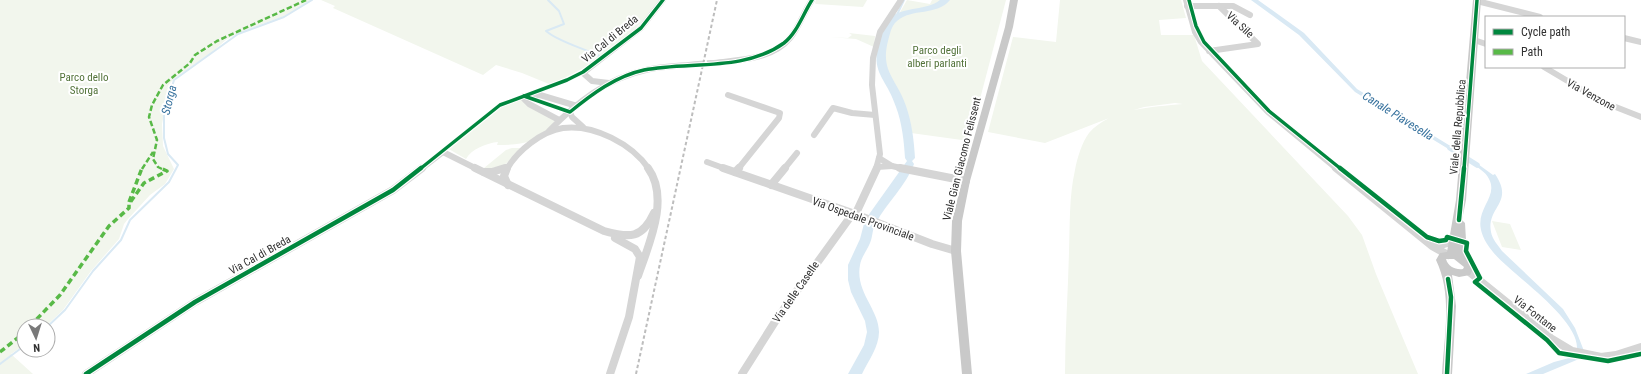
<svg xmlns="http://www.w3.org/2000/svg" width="1641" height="374" font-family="'Roboto Condensed',sans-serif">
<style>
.green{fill:#f2f6ed}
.water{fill:#d9e9f4}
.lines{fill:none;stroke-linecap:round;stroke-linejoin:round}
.stream{stroke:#d9e9f4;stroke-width:2}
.canal{stroke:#d9e9f4;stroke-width:5.5}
.river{fill:#d9e9f4;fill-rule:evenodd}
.minor-tunnel{stroke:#d6d6d6;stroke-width:6;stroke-dasharray:6 3;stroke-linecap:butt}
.minor-far1{stroke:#d5d5d5;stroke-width:6}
.minor{stroke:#d5d5d5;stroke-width:8}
.major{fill:#c9c9c9;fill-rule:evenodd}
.rail{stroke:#bdbdbd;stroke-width:2;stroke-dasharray:3.5 2.5;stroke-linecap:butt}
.quiet-far1{stroke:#58b947;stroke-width:2.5;stroke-dasharray:5.5 2.5;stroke-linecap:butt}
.quiet{stroke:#58b947;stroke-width:3.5;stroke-dasharray:6 3.5;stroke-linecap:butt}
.cycleway-far1-casing{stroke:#fff;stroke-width:5.5}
.cycleway-casing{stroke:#fff;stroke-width:7}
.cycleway-far1{stroke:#00873e;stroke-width:3.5}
.cycleway{stroke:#00873e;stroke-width:4.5}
.labels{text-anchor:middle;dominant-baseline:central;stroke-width:4;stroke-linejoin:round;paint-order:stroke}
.street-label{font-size:11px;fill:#313131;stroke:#fff}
.park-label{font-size:11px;fill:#527239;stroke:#fff}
.water-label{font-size:12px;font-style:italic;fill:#36719d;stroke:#fff}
</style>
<rect width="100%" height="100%" fill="#fff"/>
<g class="green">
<polygon points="0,0 311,0 287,15 246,30 227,39 211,53 175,78 170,83 162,124 163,146 174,169 165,184 150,195 128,219 124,224 119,239 91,271 63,310 46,326 24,326 24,345 11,354 33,374 0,374"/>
<path d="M321,0H661C632,36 593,69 549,84L522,73L496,65L483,75L333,8L335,6Z"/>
<polygon points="816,0 867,0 863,7 816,4 815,3"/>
<polygon points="907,0 930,4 932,0 1006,0 969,141 911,133 900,100 885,73 881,61 888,33"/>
<path d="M1060,0H1181L1186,18L1159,20L1161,35H1194L1202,61L1348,216L1362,235L1376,274L1418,374H1065C1065,333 1068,293 1069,252C1070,225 1069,196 1075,170C1077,159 1082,142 1089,133C1111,108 1153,107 1183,104L1175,103L1144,107L1117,115L1045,143L988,132L1013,37L1056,42Z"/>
<polygon points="849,33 875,36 874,47 856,39 829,37 848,38 852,35"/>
<path d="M518,99H523L555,120C542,143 521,145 497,145L498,142C487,143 471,149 466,159L447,148L502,106Z"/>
<polygon points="512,148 521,148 521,151 503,166 487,169 484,168 506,150"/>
<polygon points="1492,221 1510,224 1521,250 1502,247"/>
</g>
<g class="water">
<polygon points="1251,0 1258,0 1304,33 1357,89 1457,150 1455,153 1355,92 1299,35"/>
<path d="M1471,159L1493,175L1495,174C1515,203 1486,207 1491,232C1492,239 1498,245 1502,251L1563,309L1575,328L1584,351L1577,349C1579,318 1511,274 1493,252C1461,213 1501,202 1489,179C1486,172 1477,167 1471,163Z"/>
<polygon points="1573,357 1579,359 1543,374 1526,374 1554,362"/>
</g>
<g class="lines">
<g class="stream">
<path d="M548,0L559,11L564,24L546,31C559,42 583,48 599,56"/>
<polyline points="895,19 904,0"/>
<polyline points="48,326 65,310 93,271 121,240 130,220 169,182 178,165 168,154 164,138 164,114 174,80 238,34 284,17 312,0"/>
<polyline points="0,364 24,346"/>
</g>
<polyline class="canal" points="1450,148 1477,165"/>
<path class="river" d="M940,0H950C937,16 912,8 897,21C891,26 890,34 888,41C880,72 897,79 906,106C912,123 914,141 915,158L912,161L914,164C906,186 887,202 876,223C872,228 873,237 870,243C867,250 861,258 860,265C855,292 879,309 879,332C879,347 868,361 862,374H848L864,345L867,332L865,321L851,292L848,280V265L860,239L865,220L907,161L905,158C904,141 902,123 896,107C886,76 870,75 879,38C881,31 885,21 891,17C906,6 926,11 940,0Z"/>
<polyline class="minor-tunnel" points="698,64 712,63"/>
<g class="minor-far1">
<polyline points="1186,0 1195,32 1201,42 1268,112 1337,169"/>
<polyline points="1477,1 1540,17"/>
<polyline points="1187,6 1233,6 1250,15"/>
<polyline points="1624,38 1641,42"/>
<polyline points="1474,40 1486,44"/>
<polyline points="1209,51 1258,44 1219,6"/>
<path d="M712,63C738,60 772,60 790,38C799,27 804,12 812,0"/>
<polyline points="1544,67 1603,102 1641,117"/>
<polyline points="609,83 592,81 583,73 641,28 663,0"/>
<polyline points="728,95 780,113 779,118 738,169"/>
<polyline points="570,112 572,117 583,127"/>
<polyline points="559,120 529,104 524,99 524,96 540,95 577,106"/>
<path d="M549,131C576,103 607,78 646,70C663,66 681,66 698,64"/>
<polyline points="814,135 833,108 852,113 875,115"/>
<polyline points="707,162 726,169"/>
<polyline points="892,166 905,169"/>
<polyline points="877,167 892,166 879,158"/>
<polyline points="421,169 443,152 477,169"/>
<polyline points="502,169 507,167"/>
<path d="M507,169C517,151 542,131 563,128C594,124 632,144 649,169"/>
<polyline points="784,169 797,153"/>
<polyline points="876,169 880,154 872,85 873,58 880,32 901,0"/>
</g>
<g class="minor">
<path d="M475,168L604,231C630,238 642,239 654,213"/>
<polyline points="507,168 504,176 508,185"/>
<polyline points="723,168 855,214 932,244 956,251"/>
<polyline points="900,168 966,181"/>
<polyline points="1336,168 1432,246 1448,255"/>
<polyline points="484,172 492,172 505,168"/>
<polyline points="735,172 739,168"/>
<polyline points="771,185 785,168"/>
<polyline points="1432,242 1444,244 1454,241"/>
<polyline points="1468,271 1552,339 1572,351 1601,357 1616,355 1641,347"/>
<path d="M638,276C649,244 670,198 648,168"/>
<polyline points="86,374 195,302 393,190 422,168"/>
<polyline points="610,374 629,317 640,257 635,249 615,238"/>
<polyline points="742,374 778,317 851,216 857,211 877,168"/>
</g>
<g class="major">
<polygon points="1010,0 1018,0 1013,27 970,181 962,221 961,251 972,374 962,374 951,251 952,221 962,181 1005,27"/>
<path d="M1473,0H1481L1466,200L1462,220L1465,223L1467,257L1474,267L1470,275L1459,277L1452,275L1456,306L1452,374H1442C1444,337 1453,295 1436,260L1440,253L1447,252L1456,200ZM1446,259H1454L1464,267L1463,269C1456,270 1448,267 1446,259Z"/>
</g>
<polyline class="rail" points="636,374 717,0"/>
<g class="quiet-far1">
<polyline points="142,169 153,152"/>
<polyline points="162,169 158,167 153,159 157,140 149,117 152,105 163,85 190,63 195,55 217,41 306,0"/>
</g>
<g class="quiet">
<polyline points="129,202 142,168"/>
<polyline points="30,326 60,295 109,226 129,208 129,204 144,183 167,171 160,168"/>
<polyline points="0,352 24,333"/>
</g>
<defs>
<g id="cycleway-far1">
<polyline points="1189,0 1196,26 1204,42 1269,111 1341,169"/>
<path d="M524,96L570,112C592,94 616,76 644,70C689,61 744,72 784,43C797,33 803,14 812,0"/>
<polyline points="420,169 500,105 567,80 583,72 641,28 663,0"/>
<polyline points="1464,169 1477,0"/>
</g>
<g id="cycleway">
<polyline points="1340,168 1427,237 1439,241 1446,240 1447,237 1467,243 1466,251 1480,278 1475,282 1547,340 1559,353 1608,361 1641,354"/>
<polyline points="1459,220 1464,168"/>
<polyline points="86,374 195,302 393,190 421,168"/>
<polyline points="1447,374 1451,297 1448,279"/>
</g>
</defs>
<use href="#cycleway-far1" class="cycleway-far1-casing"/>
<use href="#cycleway" class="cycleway-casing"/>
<use href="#cycleway-far1" class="cycleway-far1"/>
<use href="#cycleway" class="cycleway"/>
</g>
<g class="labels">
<g class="street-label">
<text transform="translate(1240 25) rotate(43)">Via Sile</text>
<text transform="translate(610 39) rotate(-39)">Via Cal di Breda</text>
<text transform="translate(1591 95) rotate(29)">Via Venzone</text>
<text transform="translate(1458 127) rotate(-85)">Viale della Repubblica</text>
<text transform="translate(962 159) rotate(-76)">Viale Gian Giacomo Felissent</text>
<text transform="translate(863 219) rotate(20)">Via Ospedale Provinciale</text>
<text transform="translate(260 255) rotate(-29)">Via Cal di Breda</text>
<text transform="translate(796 292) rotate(-55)">Via delle Caselle</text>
<text transform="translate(1535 314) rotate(38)">Via Fontane</text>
</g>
<g class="park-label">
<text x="937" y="50">Parco degli<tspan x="937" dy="13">alberi parlanti</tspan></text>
<text x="84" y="77">Parco dello<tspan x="84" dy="13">Storga</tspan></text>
</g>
<g class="water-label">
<text transform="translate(169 100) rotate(-76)">Storga</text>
<text transform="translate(1398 116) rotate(32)">Canale Piavesella</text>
</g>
</g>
<rect x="1485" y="16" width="140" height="52" fill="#ffffff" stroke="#adadad"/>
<rect x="1493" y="29" width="20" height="6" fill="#00873e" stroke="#adadad"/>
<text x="1521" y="36" font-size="12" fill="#313131">Cycle path</text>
<rect x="1493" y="49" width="20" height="6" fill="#58b947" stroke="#adadad"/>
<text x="1521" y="56" font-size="12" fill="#313131">Path</text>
<g transform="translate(36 338) rotate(176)"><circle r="19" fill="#ffffff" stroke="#adadad"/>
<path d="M0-3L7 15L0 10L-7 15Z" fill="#797979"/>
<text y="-6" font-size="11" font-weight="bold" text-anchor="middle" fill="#313131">N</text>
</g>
</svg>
